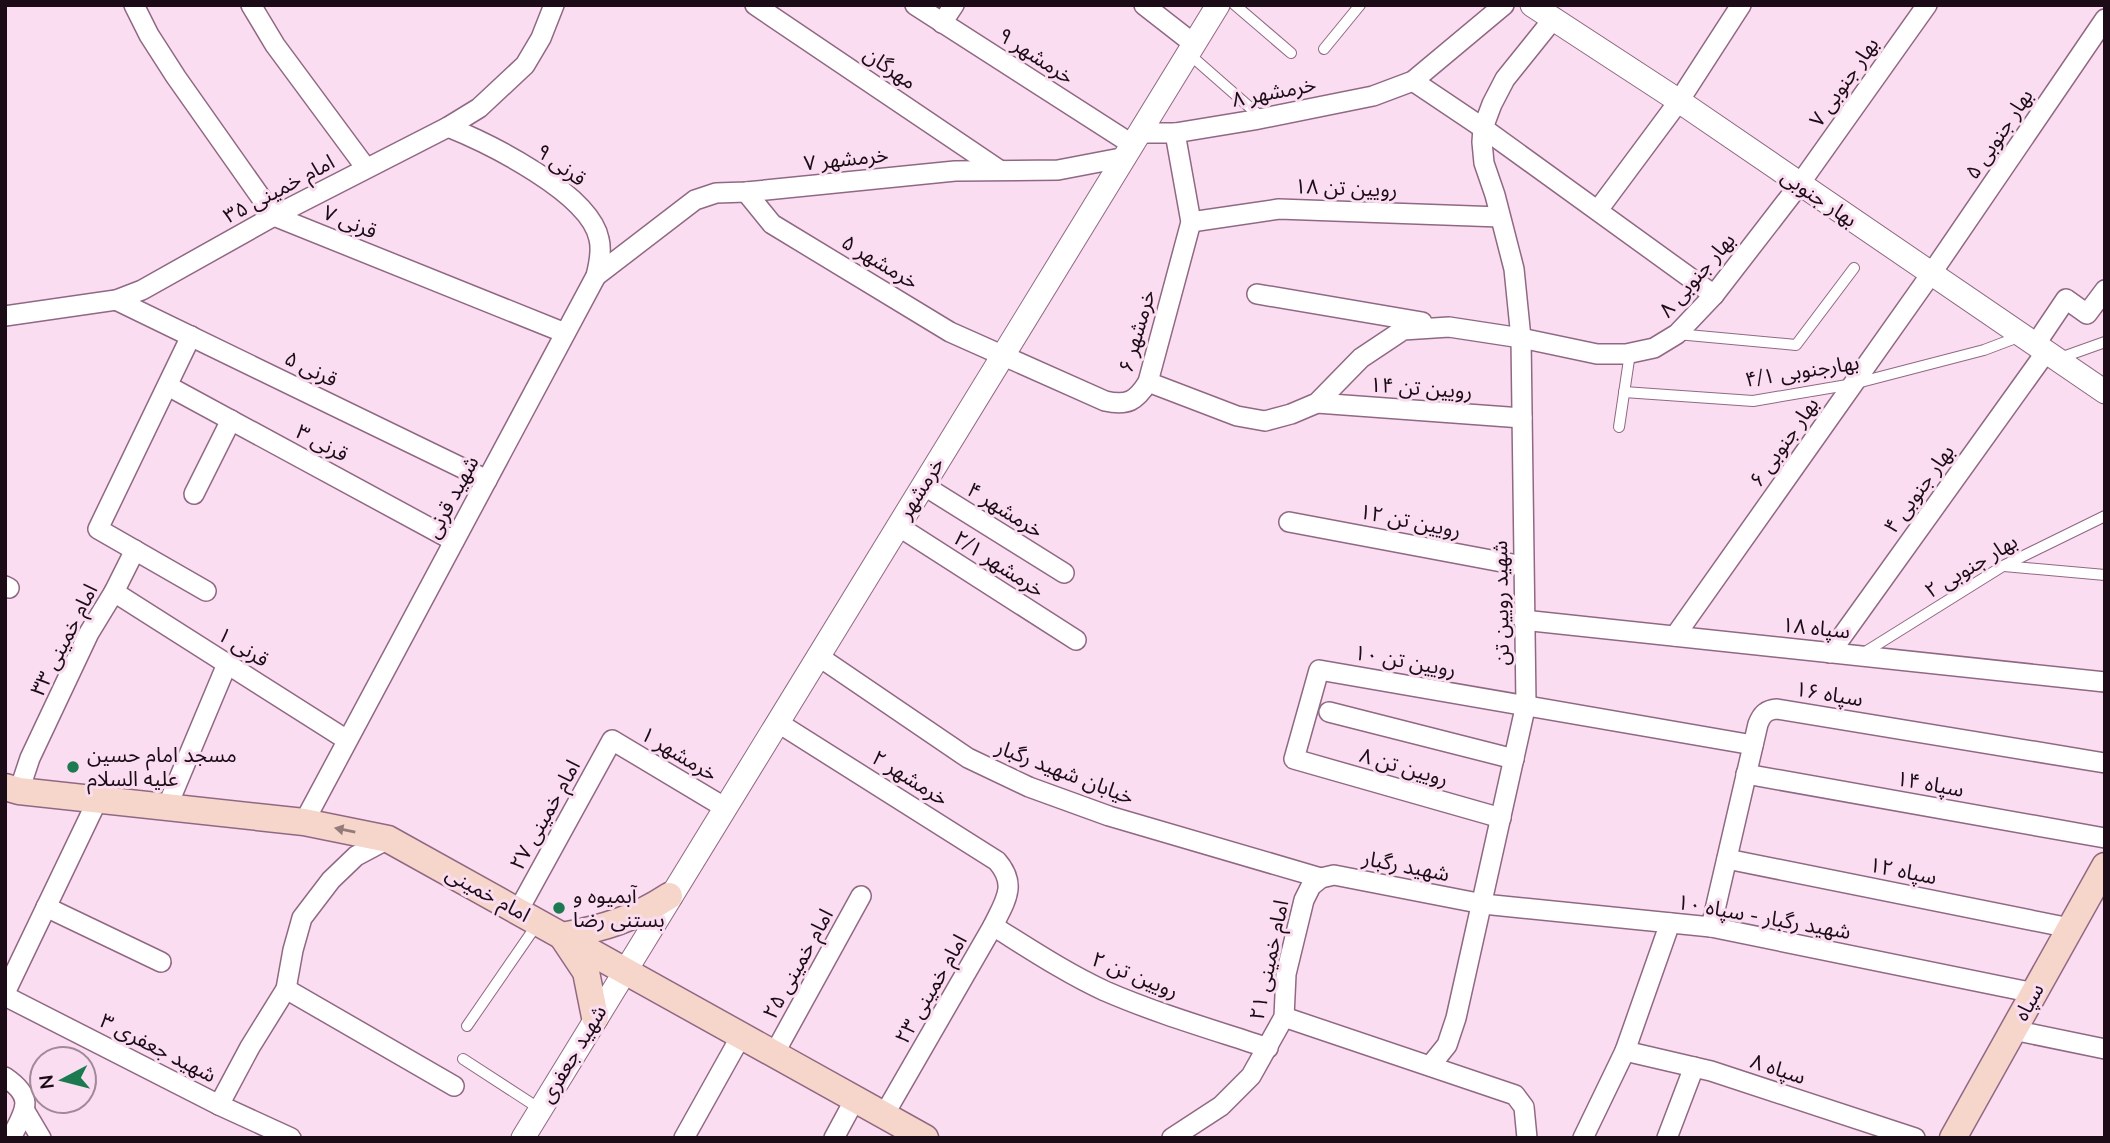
<svg xmlns="http://www.w3.org/2000/svg" width="2110" height="1143" font-family="'Nunito Sans','Noto Sans Arabic',sans-serif">
<style>
.lines{fill:none;stroke-linecap:round;stroke-linejoin:round}
.service-casing{stroke:#916884;stroke-width:12}
.minor-casing{stroke:#916884;stroke-width:22}
.tertiary-casing{stroke:#916884;stroke-width:25}
.secondary-casing{stroke:#916884;stroke-width:29}
.service{stroke:#fff;stroke-width:10}
.minor{stroke:#fff;stroke-width:19}
.tertiary{stroke:#fff;stroke-width:23}
.secondary{stroke:#f6d5ca;stroke-width:26}
.oneway{fill:#937b79}
.poi-dot{fill:#1c7a50;stroke:#faddf0;stroke-width:2.5}
.labels{text-anchor:middle;dominant-baseline:central;stroke-width:6;stroke-linejoin:round;paint-order:stroke}
.street-label{font-size:21px;fill:#1b0c17;stroke:#faddf0}
.poi-label{font-size:21px;fill:#1b0c17;stroke:#faddf0;text-anchor:start}
</style>
<rect width="100%" height="100%" fill="#faddf0"/>
<g class="lines">
<defs>
<g id="service">
<polyline points="1235,5 1291,53"/>
<polyline points="1324,49 1360,5"/>
<polyline points="1189,54 1262,118"/>
<polyline points="1677,334 1796,345 1854,268"/>
<polyline points="2060,358 2105,342"/>
<polyline points="1624,392 1753,401 1853,384 1984,350 2021,336"/>
<polyline points="1619,427 1630,353"/>
<polyline points="2004,566 2105,575"/>
<polyline points="1862,654 2003,566 2105,516"/>
<polyline points="467,1026 538,923"/>
<polyline points="463,1059 540,1109"/>
</g>
<g id="minor">
<polyline points="134,5 149,35 176,77 274,216 565,333"/>
<polyline points="251,5 275,45 366,168"/>
<polyline points="755,5 998,169"/>
<polyline points="915,5 1133,145"/>
<polyline points="1144,5 1194,44"/>
<polyline points="942,23 954,5"/>
<polyline points="1413,81 1483,128 1714,295"/>
<polyline points="1140,133 1175,133 1254,120 1373,96 1413,81 1504,5"/>
<path d="M746,192L772,224L950,332L1105,401C1128,406 1136,401 1148,382L1191,222L1175,133"/>
<polyline points="1598,210 1679,101 1741,5"/>
<polyline points="1191,222 1279,209 1500,217"/>
<polyline points="596,276 695,200 716,193 746,192 955,171 1058,170 1126,157"/>
<polyline points="1257,294 1422,322"/>
<polyline points="116,300 487,480"/>
<polyline points="5,316 116,300 142,290 274,216 448,127 479,108 525,65 541,38 554,5"/>
<polyline points="191,336 98,529 206,591"/>
<polyline points="2035,345 2066,299 2087,314 2105,290"/>
<polyline points="1148,382 1237,416 1265,421 1291,414 1317,403 1361,358 1403,330 1449,327 1521,338 1597,354 1626,354 1654,348 1677,334 1714,295 1799,185 1927,5"/>
<polyline points="168,386 454,541"/>
<polyline points="1317,403 1522,418"/>
<polyline points="923,485 1064,573"/>
<polyline points="194,494 231,420"/>
<polyline points="1289,522 1523,566"/>
<polyline points="898,526 1076,640"/>
<polyline points="5,586 9,588"/>
<polyline points="114,592 347,740"/>
<polyline points="1523,620 2105,682"/>
<polyline points="1675,636 1931,274 2105,19"/>
<polyline points="1830,653 2046,352"/>
<polyline points="818,656 968,758 1029,787 1109,816 1321,878"/>
<polyline points="1329,712 1514,759"/>
<path d="M777,722L997,861C1018,885 1005,901 993,926L884,1115"/>
<polyline points="1746,774 2105,838"/>
<polyline points="19,791 30,758 89,633 114,592 135,550"/>
<polyline points="167,807 227,664"/>
<polyline points="1501,818 1294,759 1319,670 1753,745"/>
<path d="M304,822L596,276C599,264 602,251 599,239C590,193 488,143 448,127"/>
<polyline points="1727,859 2070,928"/>
<polyline points="46,907 161,962"/>
<polyline points="518,911 612,740 724,807"/>
<path d="M993,926C1030,949 1066,973 1105,991C1158,1014 1214,1030 1268,1048"/>
<path d="M1711,927L1758,724C1762,714 1766,710 1777,709L2105,763"/>
<polyline points="286,989 454,1086"/>
<polyline points="5,993 98,799"/>
<polyline points="5,996 219,1105 291,1138"/>
<polyline points="1284,1017 1515,1095 1524,1107 1527,1138"/>
<polyline points="2013,1030 2105,1049"/>
<polyline points="1625,1051 1711,1071 1915,1138"/>
<polyline points="774,1054 861,896"/>
<polyline points="1430,1066 1447,1045 1456,1018 1526,704 1521,338 1514,269 1495,195 1484,163 1482,142 1483,128 1492,104 1505,79 1554,18"/>
<path d="M5,1077C36,1098 25,1110 11,1138"/>
<polyline points="219,1105 250,1047 286,989 293,950 302,918 331,880 356,856 388,839"/>
<polyline points="25,1111 41,1138"/>
<polyline points="684,1138 741,1036"/>
<polyline points="834,1138 855,1099"/>
<polyline points="1172,1138 1221,1106 1251,1076 1284,1017 1286,974 1304,900 1311,886 1321,878 1334,875 1483,904 1711,927 2034,993"/>
<polyline points="1583,1138 1625,1051 1670,923"/>
<polyline points="1667,1138 1694,1067"/>
</g>
<g id="tertiary">
<polyline points="1532,5 1679,101 2105,392"/>
<polyline points="523,1138 1218,5"/>
</g>
<g id="secondary">
<polyline points="5,787 19,791 304,822 388,839 925,1138"/>
<path d="M595,1017L586,972L562,936C604,928 634,919 669,896"/>
<polyline points="1953,1138 2105,866"/>
</g>
</defs>
<use href="#service" class="service-casing"/>
<use href="#minor" class="minor-casing"/>
<use href="#tertiary" class="tertiary-casing"/>
<use href="#secondary" class="secondary-casing"/>
<use href="#service" class="service"/>
<use href="#minor" class="minor"/>
<use href="#tertiary" class="tertiary"/>
<use href="#secondary" class="secondary"/>
</g>
<defs><path id="oneway-solid" d="M-6-.8H1V-3.2L6.5 0L1 3.2V.8H-6Z" transform="scale(1.75)"/></defs>
<use class="oneway" href="#oneway-solid" transform="translate(345 830) rotate(-169)"/>
<g class="poi-dot">
<circle cx="73" cy="767" r="7"/>
<circle cx="559" cy="908" r="7"/>
</g>
<g class="labels">
<g class="street-label">
<text transform="translate(1036 56) rotate(33)">خرمشهر ۹</text>
<text transform="translate(890 68) rotate(34)">مهرگان</text>
<text transform="translate(1844 82) rotate(-55)">بهار جنوبی ۷</text>
<text transform="translate(1274 92) rotate(-11)">خرمشهر ۸</text>
<text transform="translate(1999 134) rotate(-56)">بهار جنوبی ۵</text>
<text transform="translate(846 159) rotate(-6)">خرمشهر ۷</text>
<text transform="translate(561 165) rotate(36)">قرنی ۹</text>
<text transform="translate(1346 188) rotate(2)">رویین تن ۱۸</text>
<text transform="translate(279 189) rotate(-28)">امام خمینی ۳۵</text>
<text transform="translate(1819 198) rotate(34)">بهار جنوبی</text>
<text transform="translate(350 222) rotate(22)">قرنی ۷</text>
<text transform="translate(880 262) rotate(31)">خرمشهر ۵</text>
<text transform="translate(1697 275) rotate(-49)">بهار جنوبی ۸</text>
<text transform="translate(1137 331) rotate(-74)">خرمشهر ۶</text>
<text transform="translate(311 369) rotate(26)">قرنی ۵</text>
<text transform="translate(1802 371) rotate(-9)">بهارجنوبی ۴/۱</text>
<text transform="translate(1421 388) rotate(4)">رویین تن ۱۴</text>
<text transform="translate(1784 442) rotate(-55)">بهار جنوبی ۶</text>
<text transform="translate(322 443) rotate(28)">قرنی ۳</text>
<text transform="translate(921 488) rotate(-58)">خرمشهر</text>
<text transform="translate(1919 489) rotate(-54)">بهار جنوبی ۴</text>
<text transform="translate(452 497) rotate(-62)">شهید قرنی</text>
<text transform="translate(1005 510) rotate(32)">خرمشهر ۴</text>
<text transform="translate(1410 521) rotate(11)">رویین تن ۱۲</text>
<text transform="translate(999 564) rotate(33)">خرمشهر ۲/۱</text>
<text transform="translate(1971 566) rotate(-31)">بهار جنوبی ۲</text>
<text transform="translate(1501 603) rotate(-91)">شهید رویین تن</text>
<text transform="translate(1816 628) rotate(6)">سپاه ۱۸</text>
<text transform="translate(64 640) rotate(-63)">امام خمینی ۳۳</text>
<text transform="translate(243 647) rotate(32)">قرنی ۱</text>
<text transform="translate(1405 661) rotate(10)">رویین تن ۱۰</text>
<text transform="translate(1829 694) rotate(9)">سپاه ۱۶</text>
<text transform="translate(679 754) rotate(31)">خرمشهر ۱</text>
<text transform="translate(1404 767) rotate(16)">رویین تن ۸</text>
<text transform="translate(1065 772) rotate(21)">خیابان شهید رگبار</text>
<text transform="translate(910 778) rotate(32)">خرمشهر ۲</text>
<text transform="translate(1930 784) rotate(10)">سپاه ۱۴</text>
<text transform="translate(545 815) rotate(-61)">امام خمینی ۲۷</text>
<text transform="translate(1406 866) rotate(11)">شهید رگبار</text>
<text transform="translate(1903 871) rotate(11)">سپاه ۱۲</text>
<text transform="translate(488 894) rotate(29)">امام خمینی</text>
<text transform="translate(1764 917) rotate(10)">شهید رگبار - سپاه ۱۰</text>
<text transform="translate(1269 960) rotate(-78)">امام خمینی ۲۱</text>
<text transform="translate(798 964) rotate(-61)">امام خمینی ۲۵</text>
<text transform="translate(1135 975) rotate(22)">رویین تن ۲</text>
<text transform="translate(931 989) rotate(-60)">امام خمینی ۲۳</text>
<text transform="translate(2029 1002) rotate(-61)">سپاه</text>
<text transform="translate(158 1048) rotate(27)">شهید جعفری ۳</text>
<text transform="translate(573 1054) rotate(-59)">شهید جعفری</text>
<text transform="translate(1778 1069) rotate(18)">سپاه ۸</text>
</g>
<g class="poi-label">
<text x="87" y="755">مسجد امام حسین<tspan x="87" dy="24">علیه السلام</tspan></text>
<text x="573" y="896">آبمیوه و<tspan x="573" dy="24">بستنی رضا</tspan></text>
</g>
</g>
<rect width="2110" height="1143" fill="none" stroke="#1b0c17" stroke-width="14"/>
<g transform="translate(63 1080) rotate(263)"><circle r="33" fill="#faddf0" stroke="#a18999" stroke-width="2"/>
<path d="M0-5L12 26L0 18L-12 26Z" fill="#1c7a50"/>
<text y="-10" font-size="19" font-weight="bold" text-anchor="middle" fill="#1b0c17">N</text>
</g>
</svg>
